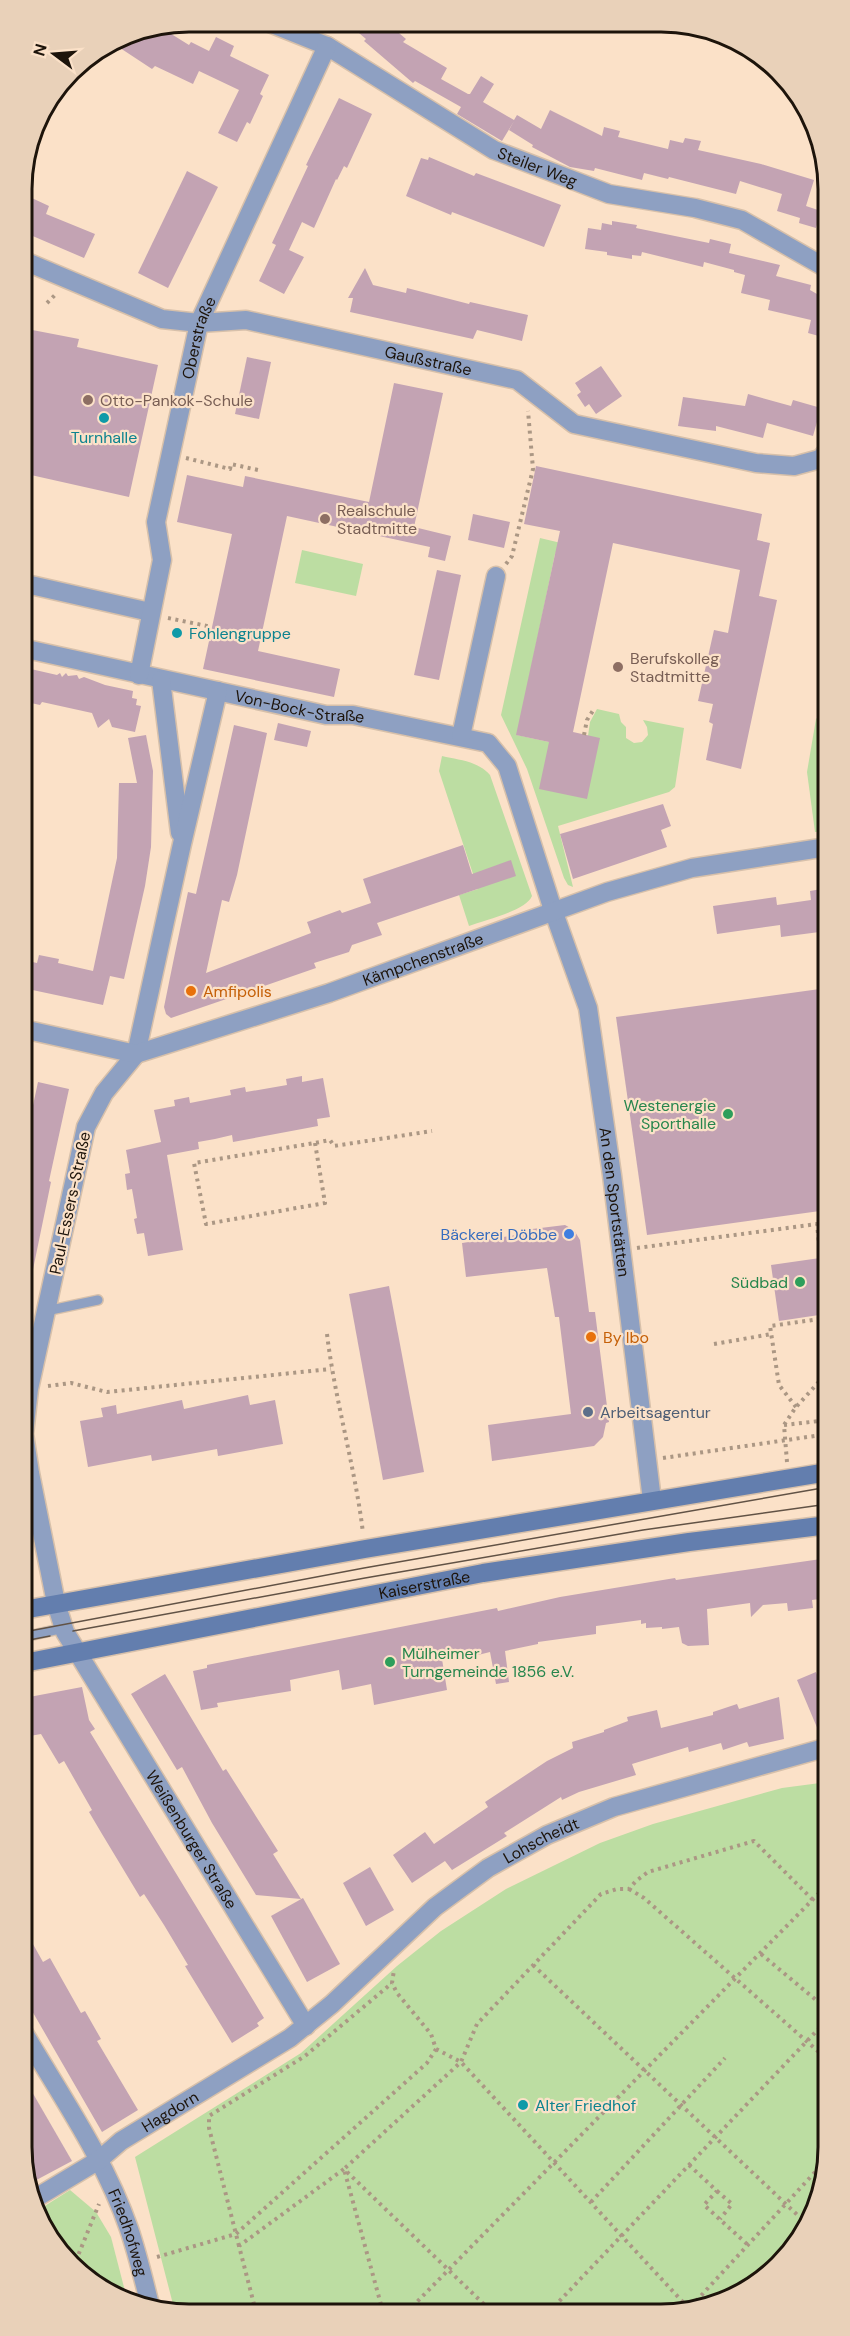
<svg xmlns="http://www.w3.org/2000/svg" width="850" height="2336" font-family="'DM Sans',sans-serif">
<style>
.green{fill:#bcdda2}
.building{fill:#c3a3b3}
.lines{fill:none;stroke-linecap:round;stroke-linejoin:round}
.lane-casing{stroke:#d7c0aa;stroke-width:12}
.street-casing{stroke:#d7c0aa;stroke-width:21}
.secondary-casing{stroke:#d7c0aa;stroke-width:21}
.path{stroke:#ab9784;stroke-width:4;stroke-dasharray:3 4.5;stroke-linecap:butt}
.lane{stroke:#8ea0c2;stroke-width:9}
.street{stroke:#8ea0c2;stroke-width:18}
.secondary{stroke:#637eae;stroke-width:18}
.tram{stroke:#615245;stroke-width:1.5}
.education-dot{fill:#8d6e63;stroke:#fbe1c8;stroke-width:2}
.culture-dot{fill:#0f9aa8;stroke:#fbe1c8;stroke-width:2}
.food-dot{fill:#e8710a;stroke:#fbe1c8;stroke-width:2}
.leisure-dot{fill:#2e9e5b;stroke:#fbe1c8;stroke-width:2}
.shop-dot{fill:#3f7fe0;stroke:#fbe1c8;stroke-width:2}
.service-dot{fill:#5c6f8a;stroke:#fbe1c8;stroke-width:2}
.labels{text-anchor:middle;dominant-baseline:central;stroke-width:4.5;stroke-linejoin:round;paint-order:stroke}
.street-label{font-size:16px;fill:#1d140b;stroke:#fbe1c8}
.education-label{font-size:16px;fill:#785e54;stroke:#fbe1c8;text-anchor:start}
.culture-label{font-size:16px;fill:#0d838f;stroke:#fbe1c8;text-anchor:start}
.food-label{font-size:16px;fill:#c56008;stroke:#fbe1c8;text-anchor:start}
.leisure-label{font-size:16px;fill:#27864d;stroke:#fbe1c8;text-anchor:end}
.shop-label{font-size:16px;fill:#366cbe;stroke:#fbe1c8;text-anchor:end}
.service-label{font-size:16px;fill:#4e5e75;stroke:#fbe1c8;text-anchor:start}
.rim{fill:none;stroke:#1d140b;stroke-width:3}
</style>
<rect width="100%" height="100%" fill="#fbe1c8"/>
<g class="green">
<polygon points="540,538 561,543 555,554 517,735 549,742 588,736 590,722 597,709 619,714 621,722 626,727 626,738 634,743 642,742 648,735 647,727 643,720 684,728 675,787 669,792 558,826 573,887 568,885 564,878 527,769 501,715"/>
<polygon points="302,550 363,564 356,596 295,583"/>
<polygon points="827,707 827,831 815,832 807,772 816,719"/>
<path d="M442,756C459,760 478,761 490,775L532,896C526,911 484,920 469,926L459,895L478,889L439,771Z"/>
<polygon points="820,1783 828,1787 829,2158 816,2211 788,2258 745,2292 694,2312 175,2312 135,2157 301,2053 397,1966 441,1931 506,1889 600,1843 653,1824 782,1788"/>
<polygon points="70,2190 96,2212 111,2237 126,2295 70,2266 40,2209"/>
</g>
<g class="building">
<polygon points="346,22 386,22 406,39 403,42 447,68 441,79 468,94 470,94 481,76 494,84 483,102 514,120 517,115 541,129 550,110 602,136 604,127 620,131 618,137 668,149 670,140 683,143 685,138 701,141 698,150 761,164 814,180 806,206 821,211 816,228 799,223 800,218 777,211 782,194 740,181 736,194 669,177 668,179 644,173 642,180 595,168 594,171 570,167 532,147 533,145 509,130 514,121 502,141 457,114 461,107 415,81 413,83 364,41 366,39"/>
<polygon points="160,27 189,45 191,42 209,51 216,37 234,46 230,56 269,75 260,94 263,96 250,124 247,122 237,142 218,133 239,90 199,71 193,84 155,66 152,69 111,42 125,34"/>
<polygon points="339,98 372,114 347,168 344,166 337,180 336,179 314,228 302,222 289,250 304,257 284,294 259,281 276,245 272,243 308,166 306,165"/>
<polygon points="429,157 474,176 476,173 561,205 544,247 452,212 451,215 406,196 421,158 428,160"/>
<polygon points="187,171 218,187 168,288 138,273"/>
<polygon points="21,193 49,206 46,214 95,234 84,258 21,231"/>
<polygon points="612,221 637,225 636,228 709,243 710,239 731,244 729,253 780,265 776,276 811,285 810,290 817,294 820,283 826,284 826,338 808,333 811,320 768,310 770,300 741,293 745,275 734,272 734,270 704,262 703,267 642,252 641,256 632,255 632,259 607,255 607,252 585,249 588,228 601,230 602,223 612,225"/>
<polygon points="365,268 373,285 406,293 407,288 469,304 470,302 528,315 522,341 477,330 473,339 350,312 353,298 348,298"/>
<polygon points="22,328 79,339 77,347 158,365 129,497 22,473"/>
<polygon points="247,357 271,362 259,419 235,414"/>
<polygon points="601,366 622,396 596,414 589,404 585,407 577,395 581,392 575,383"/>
<polygon points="394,383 443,393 414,527 451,536 445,561 428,557 430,547 287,516 258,651 340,669 334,697 203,669 232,534 177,522 187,475 243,487 245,476 369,502"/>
<polygon points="748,394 791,406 793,400 821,408 813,436 767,423 763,438 716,426 716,431 678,426 683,397 745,406"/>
<polygon points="536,466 762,514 757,540 770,543 759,596 777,600 741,769 706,760 713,724 709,722 713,704 698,701 714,630 728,633 740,570 613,543 573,732 600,738 587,799 539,789 549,742 516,735 560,531 524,524"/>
<polygon points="473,514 510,522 504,548 468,540"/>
<polygon points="437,570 461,575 439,680 414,675"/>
<polygon points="22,667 57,675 60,673 62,677 66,673 68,676 77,675 79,679 84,677 105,685 133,691 132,698 137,699 136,705 141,706 135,732 112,727 109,719 98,728 92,713 42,702 40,705 22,701"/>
<polygon points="278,723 311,731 307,747 274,740"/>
<polygon points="234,725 267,733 237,875 229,902 222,900 206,973 311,933 307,922 340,910 342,913 371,903 363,879 463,845 472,874 511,860 516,876 377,923 382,935 352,945 349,952 314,963 316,968 171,1018 166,1014 164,1007 175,953 188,892 196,894"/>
<polygon points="146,735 153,771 151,847 145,886 124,979 110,976 103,1005 23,988 23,960 37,963 39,955 59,959 58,963 93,971 117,858 119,783 137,783 128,738"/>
<polygon points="663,804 671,826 661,830 667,847 573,879 560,834"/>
<polygon points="827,888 827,931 781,937 780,925 717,934 713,906 776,897 777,905 811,900 810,891"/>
<polygon points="827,988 827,1210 647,1235 616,1017"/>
<polygon points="302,1076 302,1082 323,1078 330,1117 317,1119 318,1126 233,1142 232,1135 215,1139 198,1142 199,1149 167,1155 183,1250 148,1256 144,1233 137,1234 134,1219 137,1218 132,1189 127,1190 125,1174 130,1173 126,1150 161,1142 154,1110 175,1106 174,1100 189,1097 190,1103 231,1095 230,1090 245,1087 246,1092 287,1085 286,1079"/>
<polygon points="38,1082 69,1089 49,1181 51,1182 30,1284 23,1283 23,1152"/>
<polygon points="565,1225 574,1230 580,1240 589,1312 595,1312 609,1422 606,1423 603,1437 594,1446 492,1461 488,1425 571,1414 559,1317 555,1317 547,1268 466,1277 462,1243 516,1235 516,1231"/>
<polygon points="827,1257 827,1305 818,1307 819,1315 779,1321 771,1265"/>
<polygon points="389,1286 424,1472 383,1480 349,1294"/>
<polygon points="248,1395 250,1405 275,1400 283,1444 218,1456 217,1449 152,1461 151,1455 88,1467 80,1421 103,1417 101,1408 116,1405 117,1414 182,1400 184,1409"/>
<polygon points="828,1558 828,1598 812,1600 813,1608 788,1611 787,1603 763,1605 751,1617 750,1603 707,1609 709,1645 688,1646 682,1643 679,1627 662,1629 662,1627 646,1628 646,1623 641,1624 641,1620 596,1626 596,1634 538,1642 538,1644 505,1651 509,1682 496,1684 490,1652 474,1656 472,1649 441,1653 447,1690 374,1705 371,1684 342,1690 339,1670 290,1680 291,1691 217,1703 218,1707 201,1710 193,1671 207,1668 207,1665 497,1608 498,1611 560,1597 675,1578 676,1580"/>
<polygon points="816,1672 822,1688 828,1686 828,1736 821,1737 797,1680"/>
<polygon points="165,1674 223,1771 226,1769 278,1851 273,1854 301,1899 256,1895 212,1823 182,1767 177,1770 131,1694"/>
<polygon points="82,1687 89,1720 95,1729 90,1732 264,2018 257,2023 259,2026 232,2043 185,1966 188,1965 164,1925 144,1894 140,1897 102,1834 89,1812 92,1810 64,1761 59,1764 41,1734 24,1737 24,1698"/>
<polygon points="779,1697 784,1739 749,1747 747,1742 723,1750 721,1743 689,1752 688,1747 632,1764 636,1775 579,1792 562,1800 561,1797 504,1833 507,1836 452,1870 445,1861 412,1883 393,1855 425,1832 434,1844 488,1807 485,1802 547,1761 573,1748 572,1742 604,1732 604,1730 628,1721 627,1717 657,1710 661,1728 713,1715 713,1712 737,1704 739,1709"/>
<polygon points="370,1867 394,1910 366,1926 343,1883"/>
<polygon points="303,1898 340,1964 307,1982 271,1916"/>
<polygon points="24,1928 43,1962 50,1958 81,2013 85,2011 101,2039 97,2041 138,2110 102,2132 24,1997"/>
<polygon points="24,2078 72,2161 27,2185 24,2180"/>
</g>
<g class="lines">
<defs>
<g id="lane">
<polyline points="46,1311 98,1300"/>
<polyline points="24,1637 64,1628"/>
</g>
<g id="street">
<path id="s1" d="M267,22L327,46L494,150L609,194L695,208L742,220L826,268"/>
<path id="s2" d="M22,260L162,319L199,323L246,320L517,380L574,424L756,463L794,466L820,459L826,452"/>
<polyline points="22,583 150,612"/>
<path id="s3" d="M22,648L326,715H353L488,743L507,766L553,910L588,1008L612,1175L652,1500"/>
<path id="s4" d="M139,675L162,560L156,522L199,323L327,46"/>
<polyline points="161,680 180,833"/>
<path id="s5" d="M218,691L182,844L136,1054L104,1093L86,1127L29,1389L24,1434L30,1473L56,1603L65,1632L306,2026"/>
<polyline points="461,736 496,576"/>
<path id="s6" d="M23,1029L136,1054L329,993L607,892L692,868L827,847"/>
<path id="s7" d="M24,2033C61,2096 105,2159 129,2229C138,2255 144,2282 151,2309"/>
<path id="s8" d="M34,2199L99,2160L121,2141L290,2038L332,2004L435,1907L488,1868L547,1835L614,1807L828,1747"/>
</g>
<g id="secondary">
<polyline points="23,1610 365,1549 828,1472"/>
<path id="s9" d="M24,1663L483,1573L689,1542L828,1525"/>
</g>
</defs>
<use href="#lane" class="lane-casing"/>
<use href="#street" class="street-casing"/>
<use href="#secondary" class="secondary-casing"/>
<g class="path">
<polyline points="47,303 57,293"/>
<polyline points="186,458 230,469 231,464 258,470"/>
<polyline points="506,564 512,556 533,469 528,411"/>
<polyline points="168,618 212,627"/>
<polyline points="584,735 587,720 594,709"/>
<polyline points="315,1143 325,1203 206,1224 194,1163 315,1143 330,1140 334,1146 432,1131"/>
<polyline points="817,1224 827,1222"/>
<polyline points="637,1248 817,1224 820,1254"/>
<path d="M327,1334C335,1401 355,1466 363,1533"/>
<polyline points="714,1344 772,1334"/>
<polyline points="48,1386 71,1383 107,1392 331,1369"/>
<polyline points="796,1407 779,1385 770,1326 827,1318"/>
<polyline points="784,1425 828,1420"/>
<polyline points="663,1458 828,1434"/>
<polyline points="787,1462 784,1425 796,1407 827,1373"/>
<polyline points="819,1767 824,1782"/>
<polyline points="629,1889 644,1898 829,2061"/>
<polyline points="761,1954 828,2010"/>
<polyline points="533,1965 808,2225"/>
<polyline points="436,2049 461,2062 692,2312"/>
<polyline points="689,2165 717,2191 704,2205 748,2245"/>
<polyline points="717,2191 732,2204 720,2219"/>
<polyline points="591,2202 725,2058"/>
<polyline points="239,2246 209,2128 209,2116 305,2056 392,1983"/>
<polyline points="157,2257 236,2234 427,2063 436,2049 431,2034 397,1993 392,1983 394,1970"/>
<polyline points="73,2268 99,2204"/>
<polyline points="256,2312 239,2246 344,2169 492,2312"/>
<polyline points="383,2312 344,2169 461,2062 477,2024 601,1894 617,1889 629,1889 636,1881 648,1872 754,1841 814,1901"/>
<polyline points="407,2312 828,1884"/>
<polyline points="549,2312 828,2019"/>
<polyline points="686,2312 829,2157"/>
</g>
<use href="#lane" class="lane"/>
<use href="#street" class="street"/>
<use href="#secondary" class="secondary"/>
<g class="tram">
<polyline points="73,1631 365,1578 643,1530 828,1504"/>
<polyline points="24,1632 364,1568 828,1487"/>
<polyline points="24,1641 50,1636"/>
</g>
</g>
<g class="education-dot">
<circle cx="88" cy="400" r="6"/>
<circle cx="325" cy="519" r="6"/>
<circle cx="618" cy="667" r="6"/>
</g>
<g class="culture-dot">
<circle cx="104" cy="418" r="6"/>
<circle cx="177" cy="633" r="6"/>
<circle cx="523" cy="2105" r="6"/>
</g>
<g class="food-dot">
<circle cx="191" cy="991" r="6"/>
<circle cx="591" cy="1337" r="6"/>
</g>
<g class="leisure-dot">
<circle cx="728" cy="1114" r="6"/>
<circle cx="800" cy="1282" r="6"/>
<circle cx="390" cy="1662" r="6"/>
</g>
<circle class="shop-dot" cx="569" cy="1234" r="6"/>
<circle class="service-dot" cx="588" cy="1412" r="6"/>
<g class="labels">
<g class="street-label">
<text stroke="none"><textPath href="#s1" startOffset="308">Steiler Weg</textPath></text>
<text stroke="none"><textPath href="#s4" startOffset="345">Oberstraße</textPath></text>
<text stroke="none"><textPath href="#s2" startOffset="423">Gaußstraße</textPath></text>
<text stroke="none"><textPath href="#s3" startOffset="284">Von-Bock-Straße</textPath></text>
<text stroke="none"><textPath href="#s6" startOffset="418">Kämpchenstraße</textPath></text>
<text stroke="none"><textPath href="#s3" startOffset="957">An den Sportstätten</textPath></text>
<text transform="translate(70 1203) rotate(-78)">Paul-Essers-Straße</text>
<text stroke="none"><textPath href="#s9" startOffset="408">Kaiserstraße</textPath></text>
<text stroke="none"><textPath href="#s5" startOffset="1220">Weißenburger Straße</textPath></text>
<text stroke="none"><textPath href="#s8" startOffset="624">Lohscheidt</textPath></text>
<text stroke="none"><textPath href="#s8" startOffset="162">Hagdorn</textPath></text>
<text stroke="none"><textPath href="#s7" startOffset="226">Friedhofweg</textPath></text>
</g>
<g class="education-label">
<text x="100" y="400">Otto-Pankok-Schule</text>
<text x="337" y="510">Realschule<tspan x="337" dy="18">Stadtmitte</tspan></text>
<text x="630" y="658">Berufskolleg<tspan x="630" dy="18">Stadtmitte</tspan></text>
</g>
<g class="culture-label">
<text x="104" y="437" text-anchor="middle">Turnhalle</text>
<text x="189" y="633">Fohlengruppe</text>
<text x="535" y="2105">Alter Friedhof</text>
</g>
<g class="food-label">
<text x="203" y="991">Amfipolis</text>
<text x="603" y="1337">By Ibo</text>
</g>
<g class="leisure-label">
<text x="716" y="1105">Westenergie<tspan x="716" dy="18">Sporthalle</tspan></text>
<text x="788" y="1282">Südbad</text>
<text x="402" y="1653" text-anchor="start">Mülheimer<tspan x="402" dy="18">Turngemeinde 1856 e.V.</tspan></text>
</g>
<g class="shop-label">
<text x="557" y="1234">Bäckerei Döbbe</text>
</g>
<g class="service-label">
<text x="600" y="1412">Arbeitsagentur</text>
</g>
</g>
<path d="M0 0H850V2336H0ZM189 32H661A157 157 0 0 1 818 189V2147A157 157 0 0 1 661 2304H189A157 157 0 0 1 32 2147V189A157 157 0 0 1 189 32Z" fill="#e9d1b9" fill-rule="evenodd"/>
<path class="rim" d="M189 32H661A157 157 0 0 1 818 189V2147A157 157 0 0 1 661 2304H189A157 157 0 0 1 32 2147V189A157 157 0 0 1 189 32Z"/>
<g transform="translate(54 54) rotate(286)" stroke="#fbe1c8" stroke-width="4.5" paint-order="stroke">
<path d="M0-4.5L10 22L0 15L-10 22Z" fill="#1d140b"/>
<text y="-9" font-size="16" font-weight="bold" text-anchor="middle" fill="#1d140b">N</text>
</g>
</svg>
